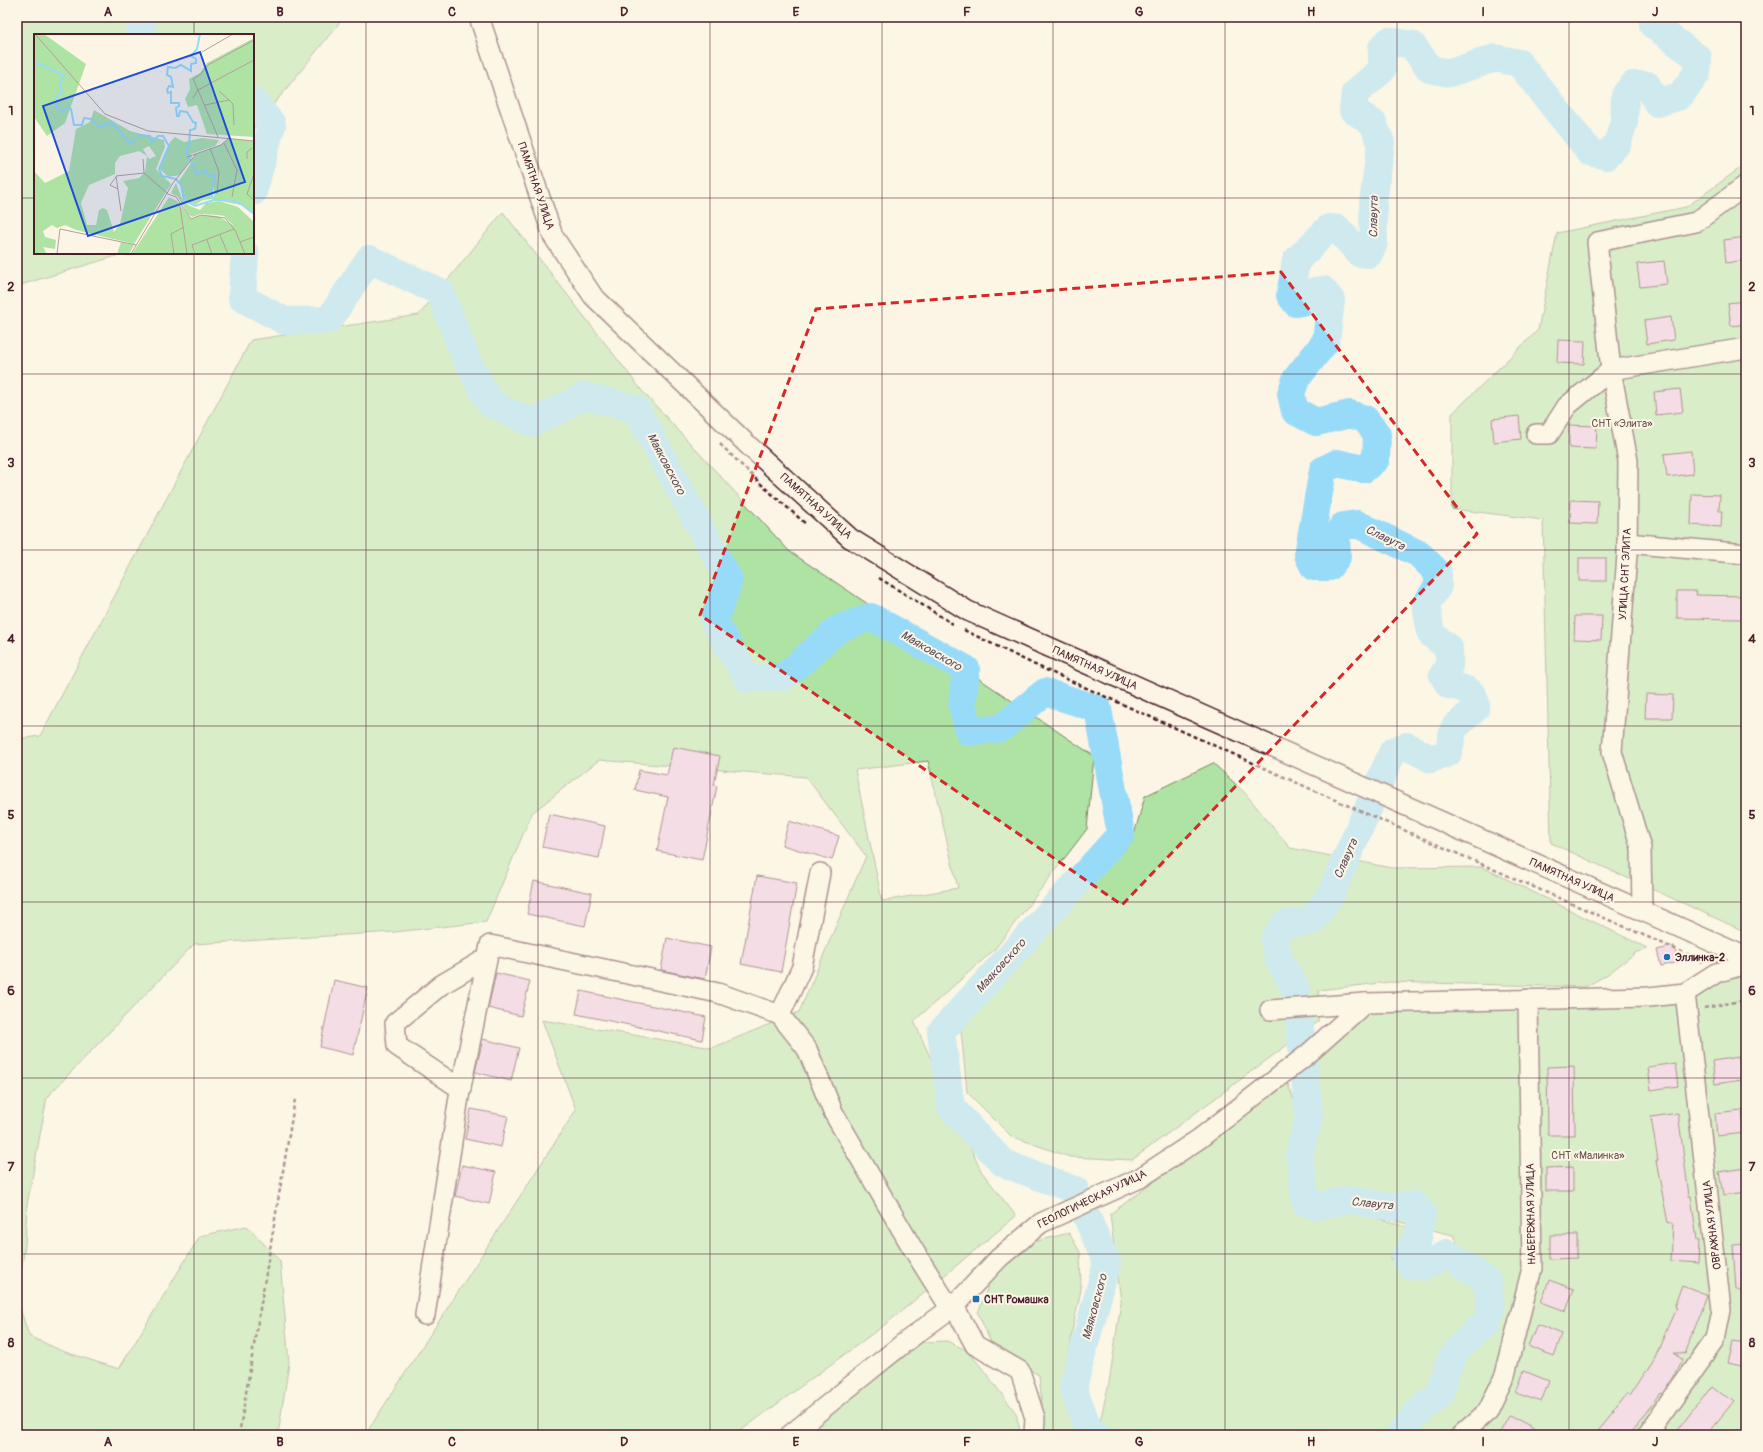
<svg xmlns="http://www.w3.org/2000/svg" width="1763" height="1452" font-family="Pangolin,sans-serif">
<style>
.green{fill:#afe3a4;stroke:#7c8168;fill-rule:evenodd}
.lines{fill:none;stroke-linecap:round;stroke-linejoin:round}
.river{stroke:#97dbf9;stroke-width:28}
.building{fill:#ecbfe3;stroke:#4a1f2b}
.minor-casing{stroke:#4a1f2b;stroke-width:22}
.path{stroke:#4a1f2b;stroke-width:2.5;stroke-dasharray:4 3;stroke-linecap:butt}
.minor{stroke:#fcf5e5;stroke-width:19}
.marked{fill:none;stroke:#d62828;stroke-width:3;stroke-dasharray:8 5;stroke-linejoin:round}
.grid{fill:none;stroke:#4a1f2b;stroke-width:1;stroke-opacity:0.55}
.poi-dot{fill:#1f6fb2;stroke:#fcf5e5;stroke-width:1.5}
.labels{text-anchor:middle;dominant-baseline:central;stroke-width:4;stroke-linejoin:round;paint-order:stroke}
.street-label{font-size:11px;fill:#4a1f2b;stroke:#fcf5e5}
.park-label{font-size:11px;fill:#635049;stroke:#fcf5e5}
.poi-label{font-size:11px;font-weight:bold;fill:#4a1f2b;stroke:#fcf5e5;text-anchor:start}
.water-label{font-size:12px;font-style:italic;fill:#5d4e5e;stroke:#fcf5e5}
.inset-river{fill:none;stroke:#97dbf9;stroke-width:2}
.inset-road{fill:none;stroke:#b59f9b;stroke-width:1}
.view{fill:#1d4ed8;fill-opacity:0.15;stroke:#1d4ed8;stroke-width:2}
.inset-edge{fill:none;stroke:#4a1f2b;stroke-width:2}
.neatline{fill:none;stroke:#4a1f2b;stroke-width:1.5}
.grid-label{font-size:13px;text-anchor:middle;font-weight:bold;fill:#4a1f2b}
</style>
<rect width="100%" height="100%" fill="#fcf5e5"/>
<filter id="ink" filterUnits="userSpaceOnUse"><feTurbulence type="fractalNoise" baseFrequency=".025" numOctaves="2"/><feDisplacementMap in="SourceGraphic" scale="8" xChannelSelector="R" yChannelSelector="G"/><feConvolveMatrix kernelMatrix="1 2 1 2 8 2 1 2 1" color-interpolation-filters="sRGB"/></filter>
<g filter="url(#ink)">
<g class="green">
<polygon points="17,17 344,17 253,130 253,35 35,35 35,253 126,253 17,286"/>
<polygon points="1746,164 1746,932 1551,843 1543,520 1452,509 1452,414 1538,330 1557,233 1686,207"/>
<path d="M503,212L643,392L789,551L1094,756L1087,829L994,950L914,1021L981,1171L1016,1216L887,1323L735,1435H365L576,1110L542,1020L712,1048L799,1012L866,856L806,777L599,760L532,813L486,922L394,932L194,944L47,1097L27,1205L25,1245L17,1299L29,1336L62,1351L119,1369L200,1236L247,1226L280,1261L289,1363L278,1435H32L17,1425V739L40,736L251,340L419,315ZM928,761L958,888L882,901L855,770Z"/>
<polygon points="1213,763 1244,792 1290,848 1392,868 1482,867 1647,948 1635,953 1608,974 1585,987 1389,982 1319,990 1318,1022 1132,1160 1070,1157 1011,1136 967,1092 961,1030 989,994 1034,944 1132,842 1145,796"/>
<path d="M1746,964V1435H1412L1441,1394L1442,1377L1455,1352L1470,1334L1485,1304L1453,1235L1360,1212L1415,1230L1401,1243L1390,1259L1407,1272L1420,1274L1459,1257L1483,1304L1455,1344L1425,1397L1393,1435H1115L1100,1421L1109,1383L1121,1302L1110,1214L1288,1084L1298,1112L1296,1186L1307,1213L1349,1210C1335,1204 1320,1207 1306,1203L1299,1156L1308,1054L1365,1003L1649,997Z"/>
<polygon points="1069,1233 1080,1252 1081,1290 1073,1326 1067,1369 1080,1435 1045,1435 1039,1375 994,1350 978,1313 993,1273 1026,1244"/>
<polygon points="947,1341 964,1349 978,1363 1016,1413 1021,1435 805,1435 923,1342"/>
</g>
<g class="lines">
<g class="river">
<polyline points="139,35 144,17"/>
<polyline points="253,101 272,124 253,192"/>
<polyline points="245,253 242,298 285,321 329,320 369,259 440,292 466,358 490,403 532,423 585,396 636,409 729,580 714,622 748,679 784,677 838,629 871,617 966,669 962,704 969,732 1001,728 1045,692 1098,709 1121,834 941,1032 951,1107 1003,1163 1075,1190 1107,1263 1073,1387 1088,1428 1097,1435"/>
<path d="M1400,1435L1417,1413L1441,1394C1444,1361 1461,1341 1488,1322L1491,1308L1487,1281L1447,1253L1424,1267L1411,1265L1405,1257L1418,1239L1422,1214L1414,1205L1394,1207L1348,1200L1317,1206L1306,1203L1299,1156L1309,1117L1296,989L1279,960L1274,940L1285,924L1312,921L1330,896L1393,751L1407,746L1431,759L1448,753L1454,728L1476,708C1476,690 1464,688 1449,685L1443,675L1449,666V648L1431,634L1426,604L1438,586V573L1419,554L1357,524L1343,526L1336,536L1337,557L1329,567H1314L1308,555L1323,470L1337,463L1364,469L1376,459L1377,434L1365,419L1350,414L1316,422L1295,411L1291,394L1296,379L1326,341L1331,300L1323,290L1315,291L1306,301L1296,303L1290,295L1296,261L1329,228L1338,229L1359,253L1369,254L1374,243L1373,203L1381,143L1373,123L1353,110L1355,93L1382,70V48L1389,41L1412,45L1430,69L1450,73L1495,58L1519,63L1590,152L1606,156L1617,144L1624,122L1625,95L1633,85H1647L1657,103L1680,96L1697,73L1698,58L1653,25V17"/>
</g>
</g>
<g class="building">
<polygon points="1746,237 1746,260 1726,263 1724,240"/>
<polygon points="1664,261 1667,284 1640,287 1637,264"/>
<polygon points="1746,301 1746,324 1731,326 1728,303"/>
<polygon points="1671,317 1674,340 1647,344 1644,321"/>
<polygon points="1558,340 1585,341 1584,364 1557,363"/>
<polygon points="1680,389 1683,412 1656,415 1654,392"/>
<polygon points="1519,416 1521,439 1494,442 1492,419"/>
<polygon points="1569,425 1597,426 1596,449 1569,448"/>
<polygon points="1691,451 1693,474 1667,477 1664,454"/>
<polygon points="1692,494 1720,495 1719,511 1722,511 1721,527 1691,525"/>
<polygon points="1571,500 1598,501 1597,524 1570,523"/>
<rect x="1579" y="558" width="27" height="23"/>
<polygon points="1677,591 1697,591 1696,595 1743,596 1742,619 1677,618"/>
<polygon points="1575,616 1602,616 1601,640 1574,639"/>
<polygon points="1646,694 1673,695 1672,718 1645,718"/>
<polygon points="673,747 720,756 714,785 717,786 702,860 657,851 668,797 635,790 639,770 667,775"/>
<polygon points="549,814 605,826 599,858 542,847"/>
<polygon points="789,821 839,836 832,860 782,845"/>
<polygon points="757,876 797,883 781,972 741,964"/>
<polygon points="534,881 592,893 585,926 527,914"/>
<polygon points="667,938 711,947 705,979 661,970"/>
<polygon points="1674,946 1678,962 1661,966 1657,950"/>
<polygon points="496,973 530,981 521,1016 488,1008"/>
<polygon points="334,980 368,988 353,1055 320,1047"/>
<polygon points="581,991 706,1017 702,1040 576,1014"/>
<polygon points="483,1039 519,1048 511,1081 475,1072"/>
<polygon points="1739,1057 1742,1080 1715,1084 1712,1061"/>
<polygon points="1675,1063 1678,1086 1651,1090 1648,1067"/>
<polygon points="1574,1066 1575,1135 1548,1135 1547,1067"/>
<polygon points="471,1109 508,1116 501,1147 465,1139"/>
<polygon points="1742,1110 1744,1133 1717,1136 1715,1113"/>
<polygon points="1678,1113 1689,1196 1691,1196 1697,1240 1699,1240 1698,1263 1671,1261 1673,1222 1668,1223 1656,1161 1658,1161 1651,1117"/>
<polygon points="462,1165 496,1172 489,1204 455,1196"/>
<polygon points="1573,1167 1573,1191 1546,1191 1546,1168"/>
<polygon points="1746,1168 1746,1192 1723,1195 1719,1172"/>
<polygon points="1550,1235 1577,1235 1577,1258 1550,1259"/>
<polygon points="1746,1244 1746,1289 1736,1290 1733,1245"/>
<polygon points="1549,1280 1574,1289 1566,1311 1541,1302"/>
<polygon points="1682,1285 1708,1295 1685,1354 1672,1352 1683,1360 1679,1369 1663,1394 1661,1393 1629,1435 1595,1435 1613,1413 1612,1412 1626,1394 1629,1396 1655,1356 1676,1308 1674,1307"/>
<polygon points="1537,1324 1562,1334 1554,1356 1528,1346"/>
<polygon points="1733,1341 1746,1343 1746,1367 1728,1363"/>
<polygon points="1524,1371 1549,1381 1541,1402 1516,1393"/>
<polygon points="1712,1385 1733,1402 1706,1435 1674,1435"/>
<polygon points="1509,1415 1547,1435 1498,1435"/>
</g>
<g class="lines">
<defs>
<g id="minor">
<polyline points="479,17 553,236 593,296 749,446 850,538 968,611 1746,957"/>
<polyline points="1536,434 1549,434 1567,406 1611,370 1597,242 1696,222 1746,185"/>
<polyline points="1627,543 1746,554"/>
<polyline points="1642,911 1641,848 1612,752 1627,555 1628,461 1611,370 1746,348"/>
<polyline points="1270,1010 1365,1003 1649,997 1685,993 1716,973 1746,964"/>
<polyline points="780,1015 802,967 820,873"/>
<polyline points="461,1089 397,1046 395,1023 441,985 487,958"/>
<polyline points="954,1306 975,1345 1020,1371 1035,1418 1034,1435"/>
<polyline points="425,1315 459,1097 490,945 718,993 780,1015 807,1049 833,1112 913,1249 950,1308"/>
<polyline points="790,1435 905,1342 954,1306 999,1258 1041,1223 1140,1178 1199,1139 1308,1054 1365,1003"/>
<polyline points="1461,1435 1488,1411 1505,1375 1532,1268 1528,999"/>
<polyline points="1647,1435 1715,1340 1721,1310 1685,993"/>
</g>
</defs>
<use href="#minor" class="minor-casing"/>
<g class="path">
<polyline points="720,444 763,486 807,525"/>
<polyline points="879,578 953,624"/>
<polyline points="964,630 1033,664 1333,799 1698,959 1702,963"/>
<polyline points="1704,1008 1746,1000"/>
<polyline points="239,1435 295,1099"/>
</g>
<use href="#minor" class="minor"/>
</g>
</g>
<path d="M0 0H1763V1452H0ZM1281,272L1477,534L1122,905L700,615L816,309Z" fill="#fcf5e5" fill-opacity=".55" fill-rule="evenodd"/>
<path class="marked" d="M1281,272L1477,534L1122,905L700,615L816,309Z"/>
<path class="grid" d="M194,17V35M366,17V1435M538,17V1435M710,17V1435M882,17V1435M1053,17V1435M1225,17V1435M1397,17V1435M1569,17V1435M17,198H35M253,198H1746M194,253V1435M17,374H1746M17,550H1746M17,726H1746M17,902H1746M17,1078H1746M17,1254H1746"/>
<g class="poi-dot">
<circle cx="1667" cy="957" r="4"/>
<rect x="972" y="1295" width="8" height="8" rx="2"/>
</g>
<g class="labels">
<g class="street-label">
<text transform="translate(536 186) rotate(71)">ПАМЯТНАЯ УЛИЦА</text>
<text transform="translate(816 506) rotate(42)">ПАМЯТНАЯ УЛИЦА</text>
<text transform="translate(1625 574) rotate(-87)">УЛИЦА СНТ ЭЛИТА</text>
<text transform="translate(1095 668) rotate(24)">ПАМЯТНАЯ УЛИЦА</text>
<text transform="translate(1572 880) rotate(24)">ПАМЯТНАЯ УЛИЦА</text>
<text transform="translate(1092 1199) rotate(-26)">ГЕОЛОГИЧЕСКАЯ УЛИЦА</text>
<text transform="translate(1531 1214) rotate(-91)">НАБЕРЕЖНАЯ УЛИЦА</text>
<text transform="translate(1712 1225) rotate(-97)">ОВРАЖНАЯ УЛИЦА</text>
</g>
<g class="park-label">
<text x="1622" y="423">СНТ «Элита»</text>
<text x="1588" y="1155">СНТ «Малинка»</text>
</g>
<g class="poi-label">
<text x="1675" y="957">Эллинка-2</text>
<text x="984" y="1299">СНТ Ромашка</text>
</g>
<g class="water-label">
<text transform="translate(1374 217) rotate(-89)">Славута</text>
<text transform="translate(666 464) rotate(62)">Маяковского</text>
<text transform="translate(1385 538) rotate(26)">Славута</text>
<text transform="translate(931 651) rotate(30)">Маяковского</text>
<text transform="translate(1346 859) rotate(-66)">Славута</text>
<text transform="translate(1001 966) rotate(-48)">Маяковского</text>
<text transform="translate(1372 1204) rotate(6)">Славута</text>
<text transform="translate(1095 1307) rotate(-75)">Маяковского</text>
</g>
</g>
<g transform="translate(34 34)">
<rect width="220" height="220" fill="#fcf5e5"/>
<path d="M0,0H10L52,30L31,89L13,102L0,83ZM220,4V103L173,100L163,71L154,73L151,65L156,55L155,45L166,39L173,29ZM60,76L96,97L130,106L131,113L122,135L137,150L100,210L42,196L31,191L23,194L18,191L9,197L11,203L22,206L21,215L9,213L13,220H0V137L11,149L35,137L42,95L56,88ZM115,112L122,122L115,125L109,115ZM105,117L113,122L111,138L105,144L89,147L94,154L86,190L80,198L73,176L69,174L65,176L62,191H53L47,169L55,151L81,140V129L86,122ZM141,103L150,108L168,104L185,106L181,112L157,120L158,123L146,141L134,143L126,135L136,108ZM195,104L220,107V180L208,171L180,166V151L178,165L169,166L161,171L151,165L145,147L157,129L159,132L158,126L162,120L187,111ZM142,149L149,167L156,172L166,176L172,169L185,167L204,173L220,188V220H98L135,163L143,167L157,185L167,181L184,182L200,192L190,182L184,181L167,180L158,183L154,180L144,163L137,159ZM87,208L100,211L95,220H83Z" fill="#afe3a4" fill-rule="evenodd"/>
<path class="inset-river" d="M166,0L163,15L157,22L162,25V29L157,30V37L147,31L141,34L134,33L133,41L137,43L139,53L135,52L133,56L134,59L137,58V69H145V72L142,74L143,82H145L146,77L153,78L159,88L162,89L161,95L156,96L155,111L152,117L163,140L172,136L174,142L181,141L177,159L180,166M0,28L26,39L30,43L26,51L28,58L22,63L23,73L27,78L34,73L37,75L40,91H48L50,84L57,85L65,93L78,89L97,110L106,101L116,102L118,108L124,102H129L135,112L125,135L128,142L142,145L147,151L150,166L161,172L180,166H195L207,170L220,180"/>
<path class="inset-road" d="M1,0L71,80L114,97L220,107M168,18L199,0M159,64L164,56L159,45L167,40L174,31L220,6M195,66L199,70L200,91M171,71L195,66L185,57M184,103L164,56L220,26M190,109L203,136L198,163M176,114L185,138L183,160M153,123L187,111L195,104M109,125L110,139M213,125V118L218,114M82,143L76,151L84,155M134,160L142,163L157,185L167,181L191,184L201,196L211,220M220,166L213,160L220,140M146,172L153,220M87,177L82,142L110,139L134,160M186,201L194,220M173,206L178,220M206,208L220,203M23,220L26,195L102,211M97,220L139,149L162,120M140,220L137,200L150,193M161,220L158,211L200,195"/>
<path class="view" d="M166,18L211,148L54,202L9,72Z"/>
<rect width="220" height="220" class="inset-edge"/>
</g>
<rect width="1763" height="1452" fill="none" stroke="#fcf5e5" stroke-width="44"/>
<rect x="22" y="22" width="1719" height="1408" class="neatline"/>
<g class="grid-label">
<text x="108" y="16">A</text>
<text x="280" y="16">B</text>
<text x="452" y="16">C</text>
<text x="624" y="16">D</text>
<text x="796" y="16">E</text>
<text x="967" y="16">F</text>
<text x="1139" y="16">G</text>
<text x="1311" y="16">H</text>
<text x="1483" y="16">I</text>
<text x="1655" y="16">J</text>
<text x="11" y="115">1</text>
<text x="1752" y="115">1</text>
<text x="11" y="291">2</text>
<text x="1752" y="291">2</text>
<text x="11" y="467">3</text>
<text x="1752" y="467">3</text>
<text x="11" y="643">4</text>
<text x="1752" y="643">4</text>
<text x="11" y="819">5</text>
<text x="1752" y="819">5</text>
<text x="11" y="995">6</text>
<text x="1752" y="995">6</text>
<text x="11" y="1171">7</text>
<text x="1752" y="1171">7</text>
<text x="11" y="1347">8</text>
<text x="1752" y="1347">8</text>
<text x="108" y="1446">A</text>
<text x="280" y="1446">B</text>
<text x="452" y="1446">C</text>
<text x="624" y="1446">D</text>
<text x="796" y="1446">E</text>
<text x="967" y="1446">F</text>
<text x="1139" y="1446">G</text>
<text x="1311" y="1446">H</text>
<text x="1483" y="1446">I</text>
<text x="1655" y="1446">J</text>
</g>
</svg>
